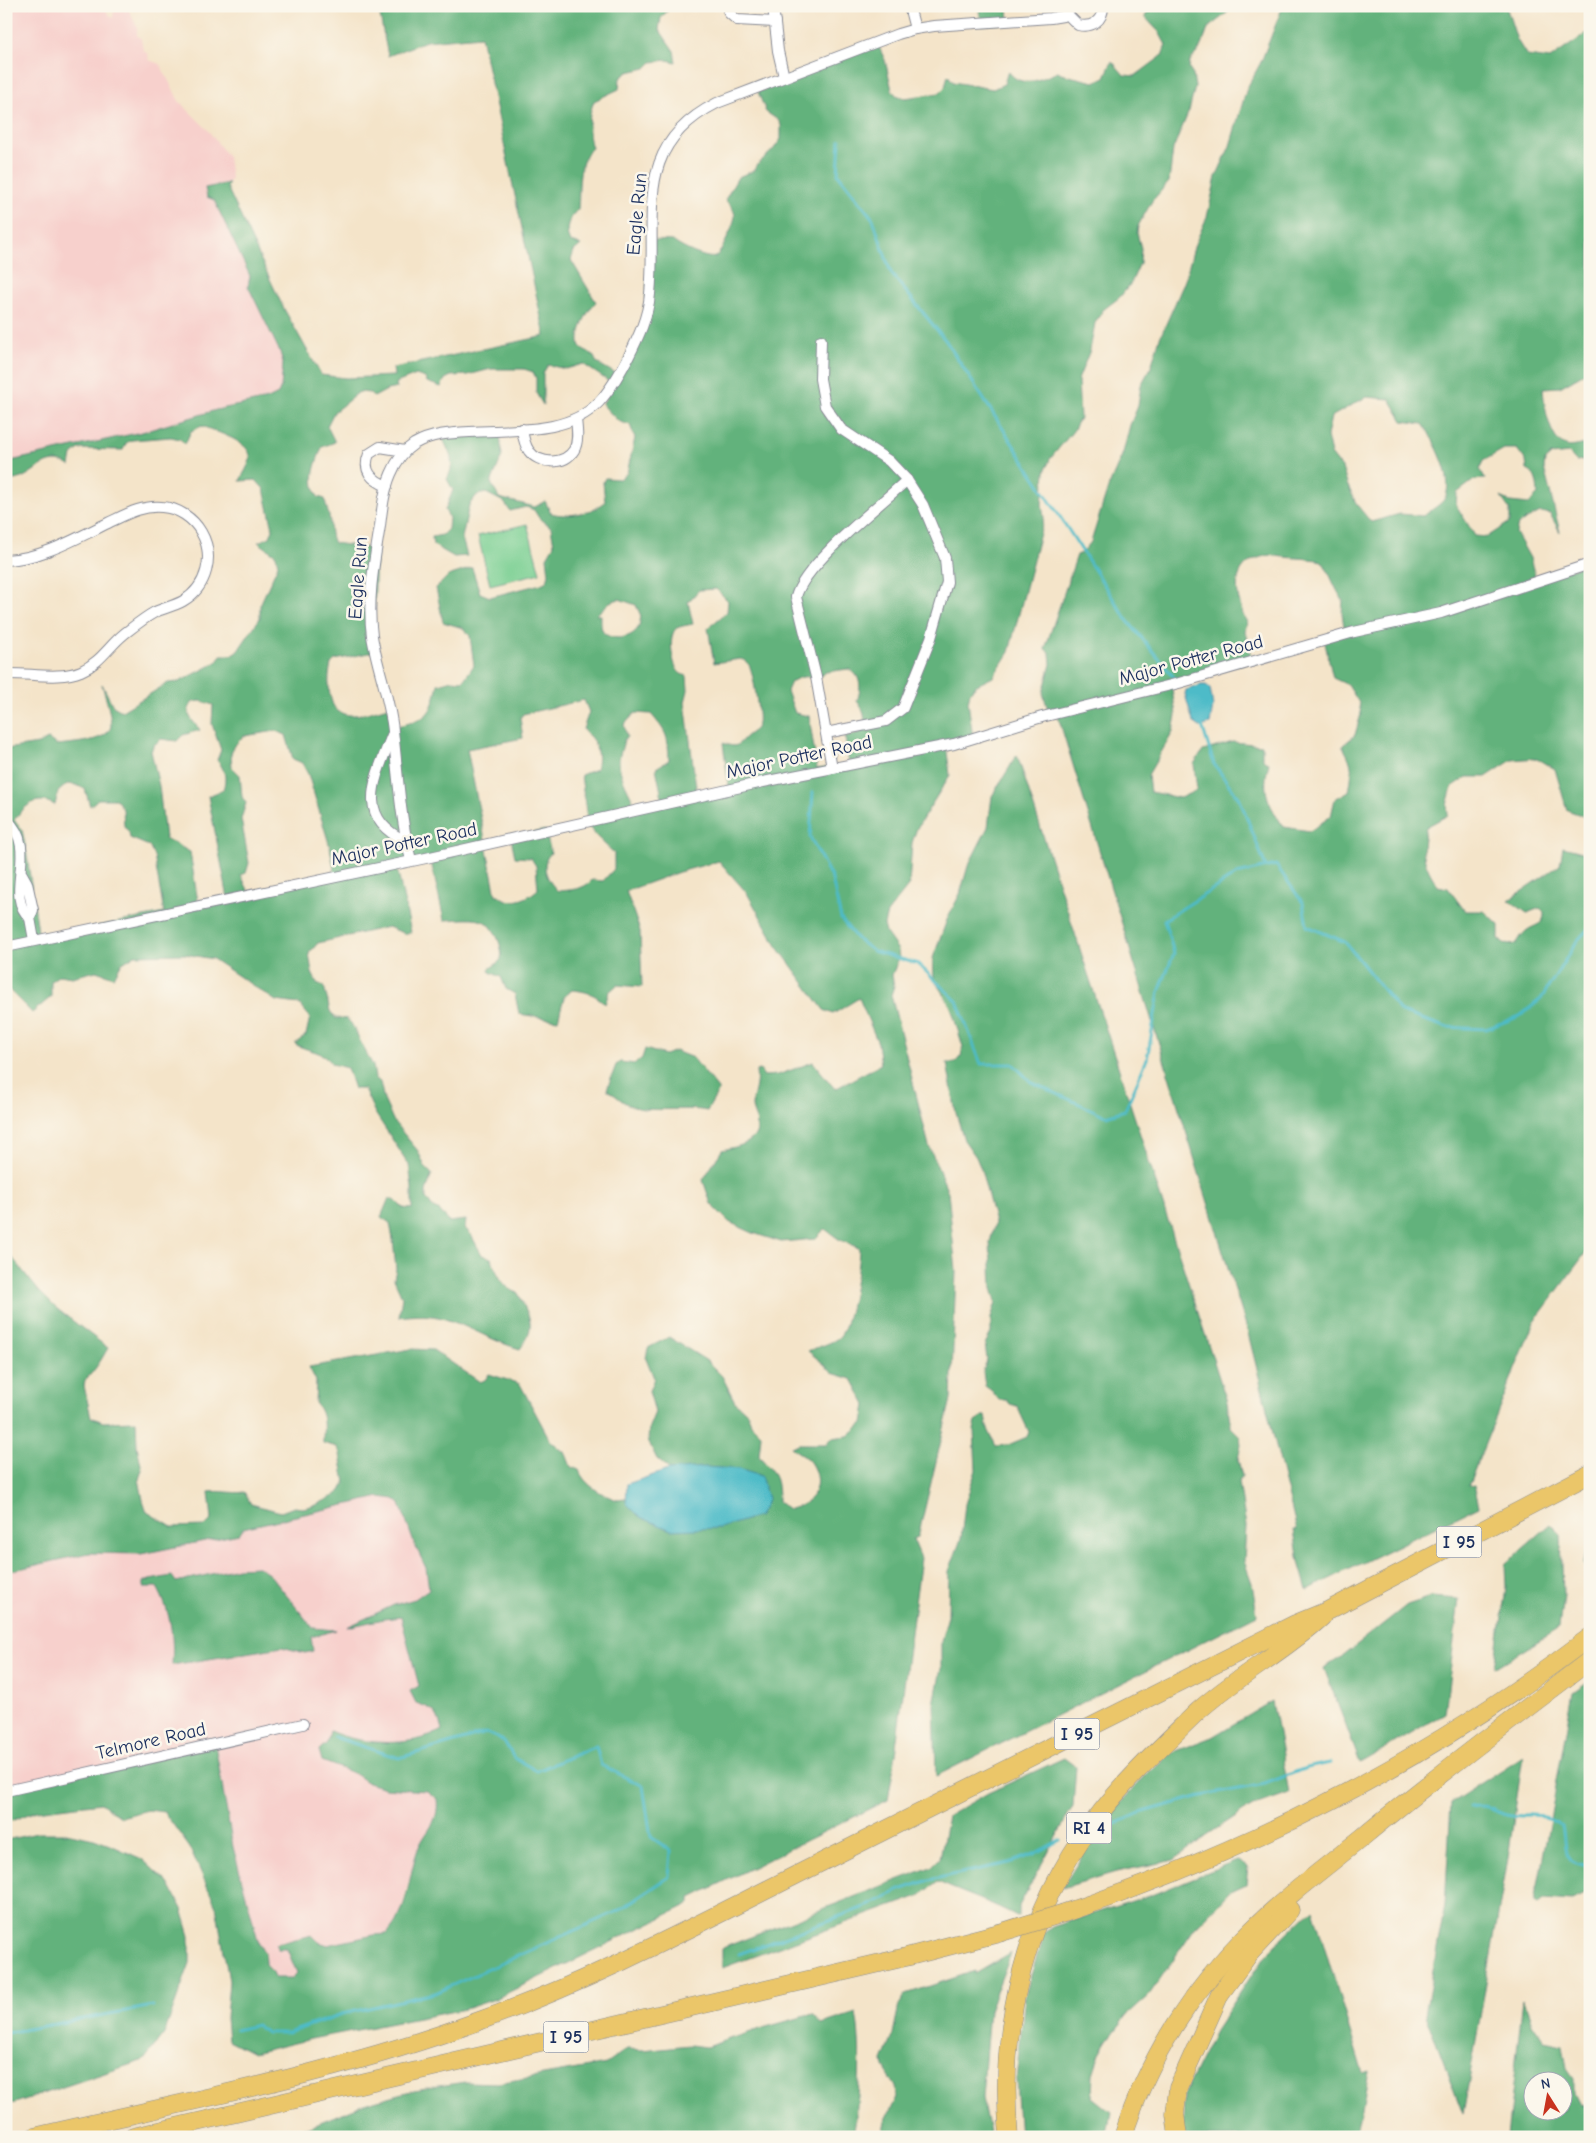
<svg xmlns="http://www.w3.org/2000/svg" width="1596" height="2143" font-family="'Comic Neue',sans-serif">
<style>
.built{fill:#f7d0cc;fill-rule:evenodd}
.green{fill:#79cf92;stroke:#4a7f78}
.forest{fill:#62b27c;stroke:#3e706d;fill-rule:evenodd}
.water{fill:#4ebbc8;stroke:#347593}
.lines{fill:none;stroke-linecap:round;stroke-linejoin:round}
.stream{stroke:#4ebbc8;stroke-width:3}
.street-casing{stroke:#888a94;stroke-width:12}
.highway-casing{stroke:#888a94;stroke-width:19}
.street{stroke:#fff;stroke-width:10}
.highway{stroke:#ebc669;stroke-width:18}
.highway-bridge-casing{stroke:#888a94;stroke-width:19;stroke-linecap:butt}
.highway-bridge{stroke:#ebc669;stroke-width:18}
.labels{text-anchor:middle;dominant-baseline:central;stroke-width:5;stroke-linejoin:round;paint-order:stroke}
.shield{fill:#fbf7ec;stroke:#5e6b89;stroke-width:1}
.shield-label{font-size:18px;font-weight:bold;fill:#1b2f5e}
.street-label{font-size:19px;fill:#1b2f5e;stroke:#fbf7ec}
</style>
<rect width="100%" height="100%" fill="#fbf7ec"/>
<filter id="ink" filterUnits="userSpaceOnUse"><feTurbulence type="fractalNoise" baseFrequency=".02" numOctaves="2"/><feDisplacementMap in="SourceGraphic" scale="10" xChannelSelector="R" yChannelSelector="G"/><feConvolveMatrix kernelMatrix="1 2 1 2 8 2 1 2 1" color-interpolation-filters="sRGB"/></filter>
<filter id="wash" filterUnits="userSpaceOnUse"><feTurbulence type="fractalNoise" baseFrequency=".0096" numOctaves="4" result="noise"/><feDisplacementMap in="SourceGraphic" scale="20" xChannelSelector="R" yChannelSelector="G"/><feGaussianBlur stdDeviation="1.12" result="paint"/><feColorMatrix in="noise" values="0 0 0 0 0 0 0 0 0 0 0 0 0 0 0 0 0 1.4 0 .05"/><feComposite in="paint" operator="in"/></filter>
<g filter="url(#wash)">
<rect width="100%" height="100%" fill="#f4e4c9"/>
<g class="built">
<polygon points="6,6 105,6 108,14 113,18 114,6 127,6 137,27 137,35 141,39 143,50 148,54 149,60 160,64 179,101 207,129 228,157 231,178 229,183 206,188 207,197 214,200 250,276 248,286 280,352 283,363 281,387 278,394 268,399 216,410 146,431 6,462"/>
<path d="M380,1497L394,1499L400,1504L414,1543L426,1568L429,1589L415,1599L394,1605L350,1626L401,1617L419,1686L410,1691L416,1703L429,1708L438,1715L442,1730L432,1736L394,1743L360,1741L331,1731L323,1761L353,1773L368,1783L385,1788L427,1791L437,1799L439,1812L417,1850L398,1921L387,1934L374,1935L328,1945L319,1942L287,1949L297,1973L292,1978H275L273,1972L265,1964V1953L259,1944L233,1848L215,1745L6,1791V1573L89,1553L141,1554L239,1534L243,1528ZM270,1575L313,1628L334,1630L311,1637L306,1653L282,1647L172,1664L174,1639L166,1602L157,1587L172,1576L176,1582L192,1579Z"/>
</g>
<polygon class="green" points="527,524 540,573 490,585 478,536"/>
<g class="forest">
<path d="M378,6H667L668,10L661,18L659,29L674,51L676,62L667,60L652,62L646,68L628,72L620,78L619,89L594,101C588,116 587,133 592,148C576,162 580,190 578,209C568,219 564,229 570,242L581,245L574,251L571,260L596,302C588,309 575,335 580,346C582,351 588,352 593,355L597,363L618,375L644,318L651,240L673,241C679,247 707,260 715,257C721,255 735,222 735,216C734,208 730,205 725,200L738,177L753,171L759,163L773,150L781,139V125L778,120L766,112L758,92L878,45L885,60L892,90L896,95L905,98L939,93L945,87L948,75L953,82L993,89L1004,84L1008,71C1022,90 1040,79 1058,72L1061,74L1094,82L1105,77L1112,61L1124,75L1135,76L1162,56L1166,45L1159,32L1145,17L1150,6H1231L1226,14L1209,27L1199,50L1190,61L1189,69L1193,75L1195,87L1189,111L1173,149L1169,182L1152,201L1138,226L1137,233L1141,248L1140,263L1131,283L1120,297L1103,310L1095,323L1090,350L1078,380L1080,418L1073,431L1050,459L1045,472L1042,504L1044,518L1009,652L993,677L975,686L970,693L968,702L973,738L946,745L950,775L917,828L912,843L909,885L887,913L884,925L886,933L898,950L899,958L892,975L894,986L891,995L929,1146L948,1192L956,1271L951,1399L918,1537L913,1539L921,1558L896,1746L897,1748L888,1800L691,1898V1903L681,1908L495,1999L465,2009L311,2039L253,2053L228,2040L226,2018L229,1981L216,1906L190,1848L164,1812L148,1810L121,1817L101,1803L36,1811L6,1823V1791L215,1745L233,1847L259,1944L265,1953V1964L273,1972L275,1978H292L297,1973L287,1949H278L275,1944L312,1935L319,1942L328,1945L374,1935L387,1934C409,1909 407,1882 417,1852C424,1831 440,1824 437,1799L427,1791L385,1788L368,1783L353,1773L322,1761L319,1750L327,1743L330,1731C360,1745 414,1748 442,1730C437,1711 434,1709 416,1703L410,1691L419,1686L401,1617L384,1619L347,1627L394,1605L415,1599L429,1589L426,1568L414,1543L400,1504L394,1499L380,1497L243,1528L239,1534L141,1554L89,1553L6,1572V1256H11L38,1290L56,1308L108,1348C101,1360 95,1371 85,1380L84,1386L91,1417L103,1422L136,1421L137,1446L142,1470L139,1479L143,1500L147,1512L172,1527L205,1526L212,1519L209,1492C222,1490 232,1494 244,1492L251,1504L281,1512L294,1507L303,1508L316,1505L334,1496L341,1491L345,1483L340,1454L337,1447L323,1443C323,1428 326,1415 315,1403L316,1381L309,1367L411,1349L433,1350L480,1382L485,1380L489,1374L520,1384L550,1440L566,1454L571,1467L579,1470C584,1485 604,1496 618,1500L755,1481L746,1471L718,1477L670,1470L657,1459L648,1441L649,1427L655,1412L649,1391L654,1378L646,1358L648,1348L669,1337L707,1361L722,1376L735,1402L748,1414L751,1424L761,1434L759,1456C775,1474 778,1477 778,1502L788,1509C813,1506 825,1484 810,1462C805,1456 797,1452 791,1447L799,1444H826L831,1438L848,1436L863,1423L866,1405L852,1379L832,1373L825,1365L808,1351C817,1347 834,1343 840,1336C850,1325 859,1264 859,1248L840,1240L825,1229L815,1239L781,1242L753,1233L729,1222L711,1204L703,1180L722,1150C735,1147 759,1144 757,1125C757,1119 752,1113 752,1106C753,1093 758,1087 756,1071L760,1070L764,1076L778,1075L813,1062L835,1089L881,1064L878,1043L859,998L833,1014L824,1010L777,946L747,893L719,861L679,872L626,891L640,931L642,987L617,985L609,992L605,1004C596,994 586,991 572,990L564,997L558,1020L519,1014L515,994L506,989L501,977L490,972L489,969C493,966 499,963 501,959C504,949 495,928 487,923C476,916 457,920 444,920L430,857L396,864L411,932L406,934L388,927L318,943L309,953L312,973L317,983L324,986L330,1011L335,1018L347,1019L351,1023L373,1066L375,1078L380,1082L384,1100L394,1122L418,1151L425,1167L432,1174L426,1191V1198L433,1208L440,1211L449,1222L466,1220L465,1228L471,1235L482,1255L491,1258C497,1273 502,1288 518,1293C529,1318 538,1324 520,1349C494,1342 471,1327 445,1319C431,1314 413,1315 399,1317L402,1297L394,1279L396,1269L393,1240L390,1223L381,1217L389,1198L397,1202L403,1208L412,1209V1188L409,1165L375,1113L364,1089H354L347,1068L332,1064C324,1050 308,1052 295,1044L306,1035L310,1017L299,1004L276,1001L213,959L185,954L135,955L121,964L114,977L96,971L72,977L59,975L51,981V997L32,1013L6,987V749L38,744L48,739L57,745C72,743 113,742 111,723C110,710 105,696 102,684L113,706L122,711L168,683L179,682L208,667L217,662L221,655H232L237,652L260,618V605L278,565L276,555L258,542L270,537L273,529L264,489L256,480L240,481C243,474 248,467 250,460C254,442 215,432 202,426L191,431L185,444L180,439L171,437L132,440L126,443L123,450L79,449L72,455L70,466C47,450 33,478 14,480C12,480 9,479 6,479V462L146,431L216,410L268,399L278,394L281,387L283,363L280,352L248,286L250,276L214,200L207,197L205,188L229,183L227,187L283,307L321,375L346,378L394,376L393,368L545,336L481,36L426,41L388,56ZM583,364L614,385L602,404L618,421L630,425L635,438L627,473L620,479L605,478L603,482L605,502C593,513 567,518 551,513L545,501L535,507L499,498L491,483L502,456L500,434L443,439C450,454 456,463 447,479L453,490L445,510L449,518L448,529L442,535L432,537L433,545L454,557L467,556L462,538L469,505L477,495L486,493L504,502L510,511L526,507L534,510L539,518L551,527L554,545L547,557L549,574L547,581L541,584L490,597L480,593L472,568L448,576L436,588L443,622L463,628L470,636L474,665L463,681L452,680L438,684C431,718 427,719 393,727L388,707C369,712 337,726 331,699C328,687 328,676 331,664L335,660L373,652L376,549L334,543C330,535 331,531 330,523C330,517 326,507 325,499L318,497C308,479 316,464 322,447L335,442L327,426L334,412L359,392L370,393L374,397L387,390L397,388L396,383L416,375L425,378L427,382L441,387L445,379L451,376L468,375L491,369H524L533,372L536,378V393L543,405V373L548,365L566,369ZM716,589L728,601L727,612L708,628L714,663L740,659C744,660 746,661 749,665C753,670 760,716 758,723C757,729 753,731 749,734C737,743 740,750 723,743L729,788L697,795L685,702L688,690L687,676C685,675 682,675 680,673C672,667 667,634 677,628C681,626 688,625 693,624L688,602L699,590ZM619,599L636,605L641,616C640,620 640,625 638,628C632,638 615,641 605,634C600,630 601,621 601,615H596L610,602ZM848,669C861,674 862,688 857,701C865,711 867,720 861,732L845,737L849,764L817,769L809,716L795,713L787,691L791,682C799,677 807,674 815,680L826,672ZM584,700L589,712L583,729C585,734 588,734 591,738C598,746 599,760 596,769L581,775L587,819L584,820L596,836L614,853V869L603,881L592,880C584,890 569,890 558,891C547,881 539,864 551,853L545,830L511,838L515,857L531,858L536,866L538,889C529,898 510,907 499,895H496L467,749L523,738L520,718L523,714ZM201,701L213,705L212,724L221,750L217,760C225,770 227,777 223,790L208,796L228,898L198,902L190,852L165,838L159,786L151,751L154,745L161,739L177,741L183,735L200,730C192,719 183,714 193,702ZM635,713L651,714C667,733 668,735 669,760L656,768L663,802L636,808C631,793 618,776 619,759C620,753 623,746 624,739L627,737L624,725ZM276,731L286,735L293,759L302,763L308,774L330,847L335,875L249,892L241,875L246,873L249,863L241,819L246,803L242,797L240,775L232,767L231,754L233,747L244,736ZM67,784L76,785L85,789L90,806L98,799H116L123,809L124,826L129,832L130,838L149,846L154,856L164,913L39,938L26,849L22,830L14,820C26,805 36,795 55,805L58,792Z"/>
<polygon points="978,6 1008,6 1009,23 982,25"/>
<path d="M1283,6H1506L1517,40L1527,56L1550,59L1590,31V377L1586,372L1560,387L1543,388C1544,404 1549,441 1566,446C1571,448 1580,445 1586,444L1590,447V459L1576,461L1569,453L1551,455L1545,460L1544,468L1560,532L1550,514L1540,512L1518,524L1516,533L1530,558L1536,580L1590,563V837L1588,822L1581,815L1567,810L1555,769L1537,758L1512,760L1486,777H1467L1452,787L1447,805L1448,815L1426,827C1420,852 1424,865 1438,886L1448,888L1465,911H1484L1499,925V940L1508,945L1516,944C1519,940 1522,934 1526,931C1535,924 1545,926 1544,912L1540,908L1527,913L1509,900L1560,865L1563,847L1590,854V1247L1534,1322L1468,1486L1474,1485L1479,1506L1307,1590L1299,1562L1294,1530H1297L1247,1329L1057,713H1049L1043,693L1051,664L1050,653L1045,649L1077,555L1082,553L1091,542L1108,488L1123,453L1130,425L1138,406L1141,385L1151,367L1159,340L1184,283L1195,244L1207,217L1216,177L1230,146L1247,88L1261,62ZM1366,397L1390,399L1403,421L1423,424C1434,440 1455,478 1445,498C1441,505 1430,510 1424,516L1400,514L1371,522L1357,505L1347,484L1342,468L1331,454L1327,436L1331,417ZM1504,449H1517L1526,461L1527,470C1537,474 1537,484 1538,494L1529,504L1510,502L1501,497L1510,510V522L1487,537L1475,536L1456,505L1457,493L1474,480L1485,479L1480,469L1483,461ZM1271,555C1289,559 1304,557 1322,561C1331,574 1334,588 1343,600L1342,613L1345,634L1324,639L1333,678L1348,685L1359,703L1361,714L1355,735L1342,746C1353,762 1353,772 1349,791L1335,799L1331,816L1310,831L1284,827C1268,804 1261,791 1269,763L1265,762L1262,756V745L1233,742L1203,751L1194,764L1197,790L1180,798L1150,792L1148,775L1173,732L1176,715L1171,683L1252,661L1245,631L1247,622C1243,617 1242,611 1240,604C1232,577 1241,559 1271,555Z"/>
<polygon points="1017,755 1227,1402 1231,1427 1240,1436 1241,1445 1238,1459 1242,1476 1239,1482 1246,1526 1244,1561 1252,1583 1257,1615 936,1776 934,1704 941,1669 941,1641 948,1616 949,1571 961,1539 965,1504 976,1470 974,1430 976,1422 982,1416 985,1416 987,1427 996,1446 1008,1445 1027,1437 1029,1432 1017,1406 1010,1404 1007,1400 999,1400 992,1391 985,1386 983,1372 987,1359 985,1344 991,1333 991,1318 996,1302 992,1288 990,1242 995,1223 981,1169 976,1157 964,1140 956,1113 947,1063 955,1063 961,1056 963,1047 951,1007 934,979 933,958 948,917 960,894 968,866 988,827 992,796"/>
<path d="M645,1049L665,1055L675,1051L693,1058L718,1089V1092L707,1111C686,1106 645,1114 629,1105C621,1101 614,1094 607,1089L616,1065L620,1062L635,1064L642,1058Z"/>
<polygon points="1551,1524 1561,1534 1563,1595 1559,1628 1495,1668 1506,1587 1505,1564"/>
<polygon points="1590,1531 1590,1588 1584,1562"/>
<path d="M258,1567L270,1575L313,1628L336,1630L311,1637L313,1651L305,1653L282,1647L172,1665C174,1637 171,1612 157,1587H144V1581L172,1576L176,1582L238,1568Z"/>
<polygon points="1431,1597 1459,1599 1445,1713 1360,1763 1324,1668 1340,1658 1407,1605"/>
<polygon points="1590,1680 1590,1896 1584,1895 1572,1901 1544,1899 1538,1904 1535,1902 1573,1692"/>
<polygon points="1272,1701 1289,1793 1250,1807 1207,1835 1174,1860 1116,1872 1062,1888 1105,1819 1147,1774 1170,1753 1212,1737"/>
<polygon points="1523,1756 1508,1858 1463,2114 1425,2014 1445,1906 1451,1803"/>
<path d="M1064,1758L1076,1767L1073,1806L1019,1906V1917C993,1903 965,1894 938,1882L919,1896L722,1968V1949L725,1947L931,1867L940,1858L948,1816L988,1793Z"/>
<polygon points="37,1833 66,1833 94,1839 115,1847 142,1859 168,1883 182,1909 190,1936 190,1963 164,2034 144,2060 15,2103 6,2104 6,1840"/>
<polygon points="1237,1860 1248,1867 1246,1884 1231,1891 1194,1929 1149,1995 1129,2013 1108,2040 1100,2053 1093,2074 1092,2097 1111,2112 1106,2137 1020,2137 1016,2080 1025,1995 1044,1933 1052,1927 1154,1894"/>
<polygon points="1313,1909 1363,2074 1369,2072 1356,2137 1186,2137 1183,2130 1184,2093 1215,2031 1263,1958"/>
<polygon points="1011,1953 989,2010 982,2098 990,2137 881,2137 885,2122 897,2097 896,2087 884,2067 883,2061 892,2039 899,2005 906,1994 975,1971 975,1974"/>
<path d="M1523,1999L1532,2023L1544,2041L1563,2045L1567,2069L1574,2079V2094L1580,2106L1590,2104V2137H1507ZM1534,2080H1564V2110H1534Z"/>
<path d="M856,2013C863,2053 859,2097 853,2137H296L303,2129L367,2103L414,2090L465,2082L498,2083L606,2064L627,2049L642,2050L690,2045L706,2047L766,2027L813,2014L822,2024Z"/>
</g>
<g class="water">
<polygon points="1201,685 1206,685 1210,688 1213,706 1210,724 1200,727 1193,722 1185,694 1186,690"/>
<polygon points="705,1467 738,1469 761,1476 768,1499 759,1516 720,1528 671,1530 640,1517 626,1503 627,1484 668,1470"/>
</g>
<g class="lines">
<g class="stream">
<polyline points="840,140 838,174 873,219 891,273 946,341 1127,620 1177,681"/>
<polyline points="1201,722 1214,764 1240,800 1266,867"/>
<polyline points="813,792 810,837 832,879 841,919 857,939 873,951 918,964 957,1001 981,1064 1013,1064 1031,1082 1106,1116 1125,1110 1147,1059 1159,992 1174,953 1164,920 1237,874 1276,865 1303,903 1307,926 1345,942 1401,1012 1445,1027 1486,1029 1520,1016 1541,999 1577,941 1590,927"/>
<path d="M1470,1807C1490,1803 1494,1812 1512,1815C1531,1818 1546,1812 1562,1826C1567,1850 1559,1862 1590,1866"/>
<polyline points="1106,1838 1111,1826 1140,1813 1197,1797 1265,1784 1306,1768 1330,1763"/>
<polyline points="739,1954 870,1905 900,1890 929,1880 1009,1863 1034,1854 1060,1840"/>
<polyline points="236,2030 256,2025 267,2033 288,2033 342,2014 435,1993 618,1911 669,1877 671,1851 651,1837 643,1786 601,1765 596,1746 537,1771 514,1758 504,1741 486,1733 399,1758 334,1737"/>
<polyline points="6,2033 153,2006"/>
</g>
</g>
</g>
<g filter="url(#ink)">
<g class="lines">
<defs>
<g id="street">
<polyline points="727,6 729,13 737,20 775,22"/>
<polyline points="773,6 778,51 784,77"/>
<polyline points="909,6 915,29"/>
<path d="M1066,13L1078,25C1092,28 1103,21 1103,6"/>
<polyline points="821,340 820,379 825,406 841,429 889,461 907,480 923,505 945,558 947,582 931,638 903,708 886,721 826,733"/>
<path d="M522,429C523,436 524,444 529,451C539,464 564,466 574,450C579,441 577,429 576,419"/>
<path d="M387,486C372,480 362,471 369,454L380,447L405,451"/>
<path d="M6,560C43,558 75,539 108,523C125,515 142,505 162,507C178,508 193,518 201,532C215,556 207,587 183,601C174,606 164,608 155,612C144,618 133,627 124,634C109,646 100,663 81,671C59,680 30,673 6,674"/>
<path d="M392,735C377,775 352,817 406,841"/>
<path d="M832,768L816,677L796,597C804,564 880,505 907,480"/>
<path d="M6,819C41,850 2,893 30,918"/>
<path d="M411,860C400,818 398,774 393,731C390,699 377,668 372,636C367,599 374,563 380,526C382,509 384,490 391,474C396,462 403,451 414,444C431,434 451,433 470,432C512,429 568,435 599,402C611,389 620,373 628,358C638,338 648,317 650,294C658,216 630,147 717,103L898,34L915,29L934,26L1051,18L1063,16L1072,6"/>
<polyline points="22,874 27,883 33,910 30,918 34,940"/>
<polyline points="6,947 426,858 763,782 954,744 1042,717 1179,683 1354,632 1441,613 1590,564"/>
<polyline points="6,1791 303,1724"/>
</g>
<g id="highway">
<path d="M1064,1913C1253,1850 1431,1758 1590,1637"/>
<path d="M34,2137C183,2102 335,2074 479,2021C597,1979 710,1918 822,1862C980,1783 1137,1703 1295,1624L1329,1610L1590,1474"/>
<polyline points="133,2137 906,1957 999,1933"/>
<path d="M1009,2137C998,2024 1026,1911 1095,1820C1124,1781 1161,1747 1196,1713C1235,1677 1283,1653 1322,1617"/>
<path d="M1123,2137C1147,2059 1193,1988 1251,1931C1286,1896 1326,1867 1364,1836C1437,1775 1514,1718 1590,1660"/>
<polyline points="1178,2137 1175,2114 1178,2088 1220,1994 1250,1953 1290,1910"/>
</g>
</defs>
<use href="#street" class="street-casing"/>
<use href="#highway" class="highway-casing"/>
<use href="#street" class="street"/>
<use href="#highway" class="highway"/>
<defs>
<polyline id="highway-bridge" points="999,1933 1064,1913"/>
</defs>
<use href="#highway-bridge" class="highway-bridge-casing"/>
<use href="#highway-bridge" class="highway-bridge"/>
</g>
</g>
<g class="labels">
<g class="shield">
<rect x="1436.5" y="1526.5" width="45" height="31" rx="4"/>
<rect x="1054.5" y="1718.5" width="45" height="31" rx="4"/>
<rect x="1066.5" y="1812.5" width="45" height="31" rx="4"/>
<rect x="543.5" y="2021.5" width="45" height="31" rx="4"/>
</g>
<g class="shield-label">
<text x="1459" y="1542">I 95</text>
<text x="1077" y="1734">I 95</text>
<text x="1089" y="1828">RI 4</text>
<text x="566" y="2037">I 95</text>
</g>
<g class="street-label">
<text transform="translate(637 214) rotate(-85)">Eagle Run</text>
<text transform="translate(358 578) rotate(-86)">Eagle Run</text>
<text transform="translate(1191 660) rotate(-15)">Major Potter Road</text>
<text transform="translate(799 757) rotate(-12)">Major Potter Road</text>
<text transform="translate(404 844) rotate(-12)">Major Potter Road</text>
<text transform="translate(151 1741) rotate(-13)">Telmore Road</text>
</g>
</g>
<rect width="1596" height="2143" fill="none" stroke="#fbf7ec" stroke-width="25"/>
<g transform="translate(1548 2096) rotate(349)"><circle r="24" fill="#fbf7ec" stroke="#a1a7b3"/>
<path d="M0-4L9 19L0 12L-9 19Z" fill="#c8321e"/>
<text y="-8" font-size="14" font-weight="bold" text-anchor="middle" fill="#1b2f5e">N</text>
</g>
</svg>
